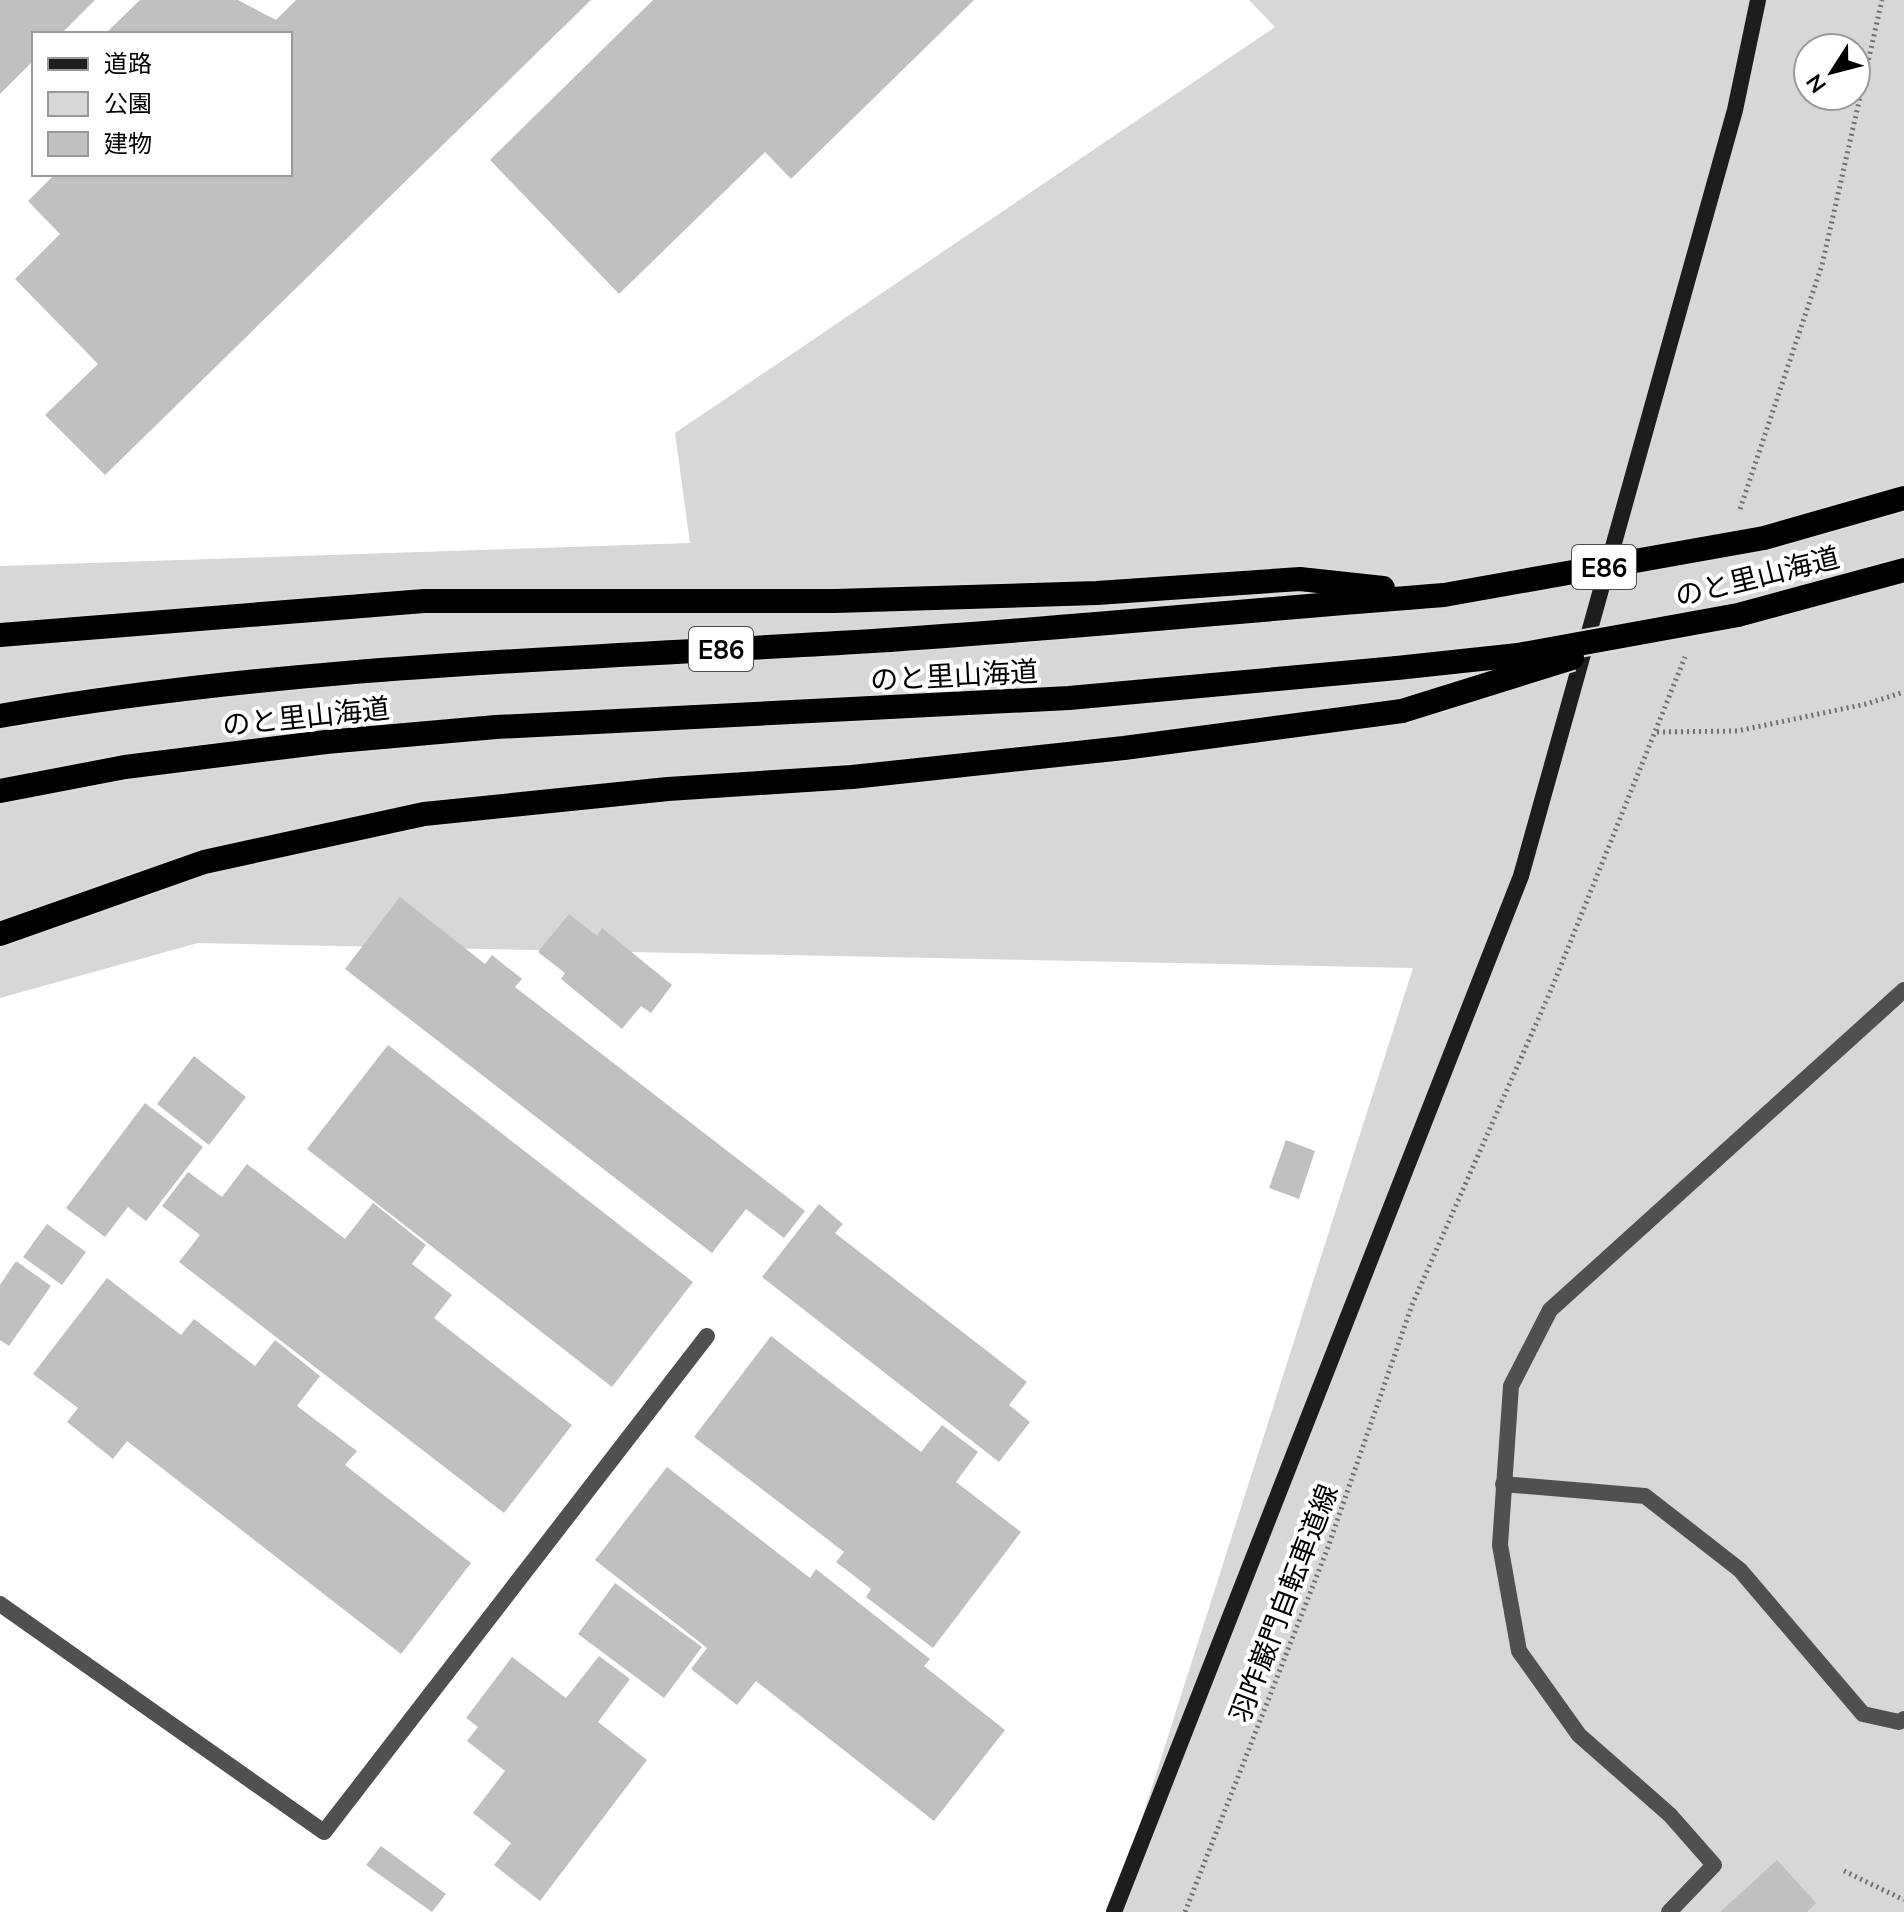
<svg xmlns="http://www.w3.org/2000/svg" width="1904" height="1912" font-family="Mulish,'Noto Sans JP',sans-serif">
<style>
.green{fill:#d7d7d7;fill-rule:evenodd}
.building{fill:#c0c0c0}
.lines{fill:none;stroke-linecap:round;stroke-linejoin:round}
.highway-casing{stroke:#dbdbdb;stroke-width:28}
.path{stroke:#727272;stroke-width:5;stroke-dasharray:2 4;stroke-linecap:butt}
.lane{stroke:#505050;stroke-width:16}
.street{stroke:#505050;stroke-width:16}
.secondary{stroke:#1d1d1d;stroke-width:16}
.highway{stroke:#000;stroke-width:24}
.highway-bridge-casing{stroke:#dbdbdb;stroke-width:28;stroke-linecap:butt}
.highway-bridge{stroke:#000;stroke-width:24}
.labels{text-anchor:middle;dominant-baseline:central;stroke-width:8;stroke-linejoin:round;paint-order:stroke}
.shield{fill:#fff;stroke:#4c4c4c;stroke-width:2}
.shield-label{font-size:26px;font-weight:bold;fill:#000}
.street-label{font-size:28px;fill:#000;stroke:#fff}
</style>
<rect width="100%" height="100%" fill="#fff"/>
<path class="green" d="M1249,0H1904V1912H1112L1413,968L198,943L0,998V566L690,543L675,433L1275,27ZM1808,48H1856V96H1808Z"/>
<g class="building">
<polygon points="0,0 95,0 61,34 34,34 34,60 0,94"/>
<polygon points="140,0 238,0 276,20 296,0 591,0 105,475 45,415 98,364 15,279 60,234 28,201 55,174 290,174 290,34 105,34"/>
<polygon points="653,0 974,0 791,179 765,152 619,294 490,160"/>
<polygon points="400,897 485,964 492,955 522,979 515,987 805,1211 784,1238 746,1209 712,1253 345,969"/>
<polygon points="569,914 597,936 602,928 672,985 651,1013 641,1006 622,1029 561,979 565,973 538,952"/>
<polygon points="388,1045 693,1282 612,1387 307,1149"/>
<polygon points="194,1056 246,1097 209,1145 157,1104"/>
<polygon points="145,1103 203,1147 146,1221 128,1207 105,1237 66,1208"/>
<polygon points="1286,1140 1315,1151 1299,1199 1269,1188"/>
<polygon points="247,1164 345,1239 373,1203 426,1245 412,1264 452,1295 434,1318 572,1425 504,1513 179,1262 200,1235 162,1206 188,1172 222,1197"/>
<polygon points="819,1204 843,1224 835,1233 1027,1382 1009,1405 1030,1422 999,1462 762,1277"/>
<polygon points="47,1224 86,1252 62,1285 23,1257"/>
<polygon points="16,1261 51,1286 9,1346 0,1340 0,1285"/>
<polygon points="107,1278 181,1335 194,1319 255,1366 275,1340 320,1376 297,1406 357,1451 345,1465 471,1563 401,1654 127,1441 113,1459 67,1422 78,1408 33,1374"/>
<polygon points="771,1336 921,1452 942,1425 978,1452 956,1482 1021,1532 933,1648 866,1597 871,1589 836,1562 844,1552 694,1437"/>
<polygon points="667,1467 810,1578 816,1569 930,1659 924,1666 1005,1730 934,1821 756,1681 737,1705 691,1669 707,1648 595,1560"/>
<polygon points="615,1583 702,1647 664,1698 578,1634"/>
<polygon points="599,1656 630,1679 598,1722 647,1760 540,1901 494,1865 511,1843 473,1813 505,1771 467,1741 478,1727 466,1718 512,1657 566,1698"/>
<polygon points="381,1846 446,1894 432,1912 366,1865"/>
<polygon points="1777,1860 1816,1903 1807,1912 1720,1912"/>
</g>
<g class="lines">
<defs>
<g id="highway">
<polyline points="1764,538 1904,498"/>
<polyline points="1738,615 1904,570"/>
<polyline points="0,635 424,601 835,601 1097,593 1300,579 1383,588"/>
<path d="M0,716C283,666 570,659 856,642C1052,630 1247,610 1444,595"/>
<polyline points="0,791 125,767 326,742 496,727 1069,698 1397,668"/>
<polyline points="0,934 204,862 424,814 668,789 852,777 1124,748 1402,711"/>
</g>
</defs>
<use href="#highway" class="highway-casing"/>
<g class="path">
<polyline points="1740,509 1822,265 1882,0"/>
<polyline points="1657,732 1737,731 1866,704 1904,692"/>
<polyline points="1844,1871 1904,1900"/>
<polyline points="1185,1912 1327,1550 1412,1305 1551,990 1685,657"/>
</g>
<g class="lane">
<polyline points="1503,1484 1645,1496 1740,1570 1863,1714 1899,1722 1904,1719"/>
<polyline points="1669,1912 1714,1865 1670,1815 1579,1735 1519,1651 1500,1545 1511,1386 1550,1310 1904,990"/>
</g>
<polyline class="street" points="0,1604 324,1832 707,1336"/>
<polyline class="secondary" points="1114,1912 1521,876 1735,110 1758,0"/>
<use href="#highway" class="highway"/>
<defs>
<g id="highway-bridge">
<polyline points="1444,595 1764,538"/>
<polyline points="1397,668 1518,655 1738,615"/>
<polyline points="1402,711 1572,658"/>
</g>
</defs>
<use href="#highway-bridge" class="highway-bridge-casing"/>
<use href="#highway-bridge" class="highway-bridge"/>
</g>
<g class="labels">
<g class="shield">
<rect x="1572" y="545" width="64" height="44" rx="6"/>
<rect x="689" y="627" width="64" height="44" rx="6"/>
</g>
<g class="shield-label">
<text x="1604" y="567">E86</text>
<text x="721" y="649">E86</text>
</g>
<g class="street-label">
<text transform="translate(1757 576) rotate(-14)">のと里山海道</text>
<text transform="translate(954 675) rotate(-3)">のと里山海道</text>
<text transform="translate(306 716) rotate(-6)">のと里山海道</text>
<text transform="translate(1283 1603) rotate(-69)">羽咋巌門自転車道線</text>
</g>
</g>
<rect x="32" y="32" width="260" height="144" fill="#ffffff" stroke="#999999" stroke-width="2"/>
<rect x="48" y="58" width="40" height="12" fill="#1d1d1d" stroke="#999999" stroke-width="2"/>
<text x="104" y="72" font-size="24" fill="#000000">道路</text>
<rect x="48" y="92" width="40" height="24" fill="#d7d7d7" stroke="#999999" stroke-width="2"/>
<text x="104" y="112" font-size="24" fill="#000000">公園</text>
<rect x="48" y="132" width="40" height="24" fill="#c0c0c0" stroke="#999999" stroke-width="2"/>
<text x="104" y="152" font-size="24" fill="#000000">建物</text>
<g transform="translate(1832 72) rotate(234)"><circle r="38" fill="#ffffff" stroke="#999999" stroke-width="2"/>
<path d="M0-6L14 30L0 20L-14 30Z" fill="#000000"/>
<text y="-12" font-size="22" font-weight="bold" text-anchor="middle" fill="#000000">N</text>
</g>
</svg>
